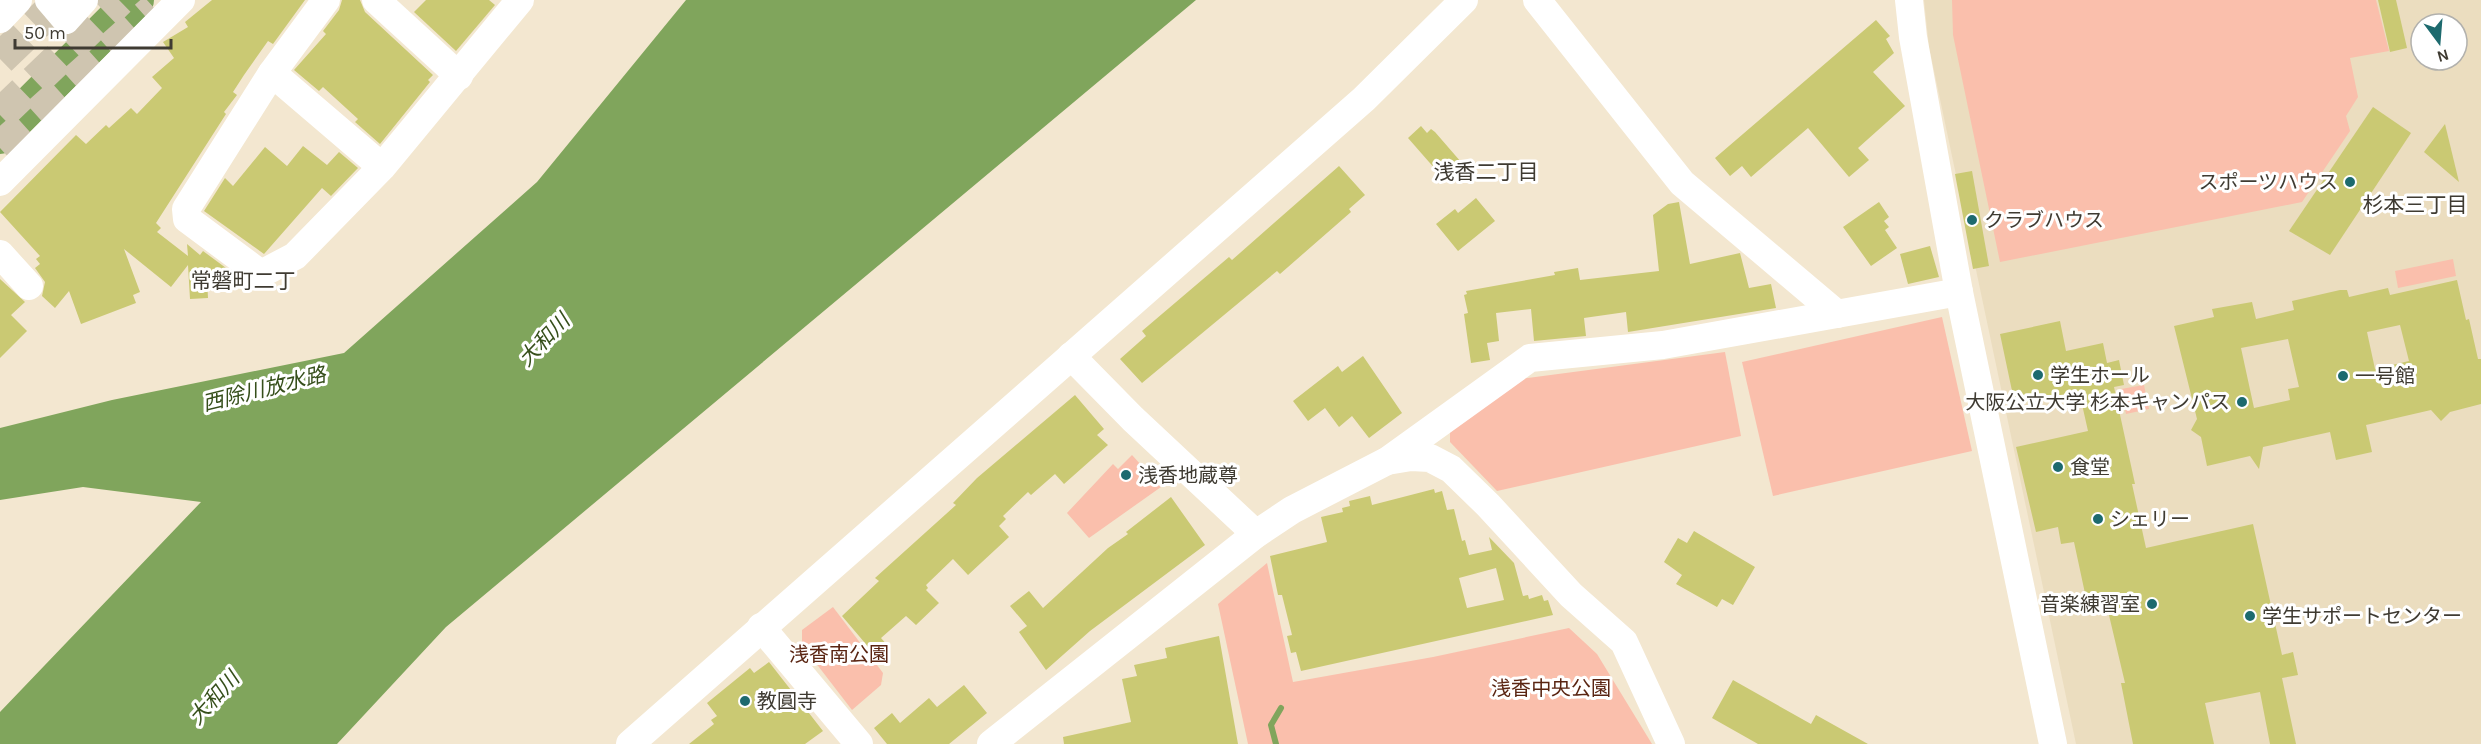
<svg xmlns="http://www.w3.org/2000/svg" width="2481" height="744" font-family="Karla,'Noto Sans JP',sans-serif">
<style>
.built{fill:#ebddbf;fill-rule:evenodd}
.green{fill:#fabfac}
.water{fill:#80a55c}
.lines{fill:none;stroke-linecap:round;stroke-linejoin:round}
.stream{stroke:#80a55c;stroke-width:6}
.river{stroke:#80a55c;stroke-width:38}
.building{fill:#cac973;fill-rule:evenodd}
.highway-tunnel{stroke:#cfc5b0;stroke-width:33;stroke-dasharray:33 16;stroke-linecap:butt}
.minor{stroke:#fff;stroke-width:28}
.poi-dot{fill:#1d6a6e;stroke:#fff;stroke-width:2}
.labels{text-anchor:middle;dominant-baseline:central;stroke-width:6;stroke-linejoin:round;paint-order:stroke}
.poi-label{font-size:20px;fill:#3f3b32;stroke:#fff;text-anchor:start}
.park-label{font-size:20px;fill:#5a2512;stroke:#fff}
.neighbourhood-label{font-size:21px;fill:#3f3b32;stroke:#fff}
.water-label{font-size:21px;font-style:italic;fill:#364f1b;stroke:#fff}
</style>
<rect width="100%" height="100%" fill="#f3e7d0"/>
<path class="built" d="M1924,0H2481V744H2076L1929,47ZM2421,24H2457V60H2421Z"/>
<g class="green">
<polygon points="1952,0 2376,0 2389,51 2350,58 2358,97 2346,116 2350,131 2302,202 2000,262 1953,35"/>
<polygon points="2453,259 2456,276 2398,288 2395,271"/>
<polygon points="1942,317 1972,451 1773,496 1742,362"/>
<polygon points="1725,352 1741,436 1497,491 1450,442 1450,427 1520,379"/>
<polygon points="2144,385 2149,409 2126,414 2121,389"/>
<polygon points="1132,455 1161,487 1089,538 1067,513 1113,464 1118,469"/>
<polygon points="1267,563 1293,682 1433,657 1569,628 1597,654 1652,744 1248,744 1218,604"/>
<polygon points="833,607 883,673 881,685 852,710 802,645 802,630"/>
</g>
<polygon class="water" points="686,0 1196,0 446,627 337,744 0,744 0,712 201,502 83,487 0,500 0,428 112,400 344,353 537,182"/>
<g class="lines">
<polyline class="stream" points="1276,744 1271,725 1281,708"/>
<polyline class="river" points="0,135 135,0"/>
</g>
<g class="building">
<polygon points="212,0 305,0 273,44 268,41 244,75 233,92 237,95 224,112 226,114 156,223 161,228 157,232 188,256 187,244 200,255 203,251 226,268 219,277 207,279 208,298 190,299 188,265 171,287 124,249 140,292 133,295 136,303 81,324 69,291 55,308 42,296 45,282 35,268 40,264 36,259 40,256 0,212 76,135 86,144 106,125 109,128 131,108 137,114 162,88 152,77 174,58 163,42 188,27 185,22"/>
<polygon points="342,0 360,0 365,12 433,75 428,80 430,82 380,144 355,122 358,119 323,87 319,91 294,70 326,34 323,31 339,10"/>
<polygon points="426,0 489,0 495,5 456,51 414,12"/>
<polygon points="2378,0 2396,0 2407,48 2390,52"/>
<polygon points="1876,20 1890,36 1886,39 1894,53 1873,72 1905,106 1858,148 1869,160 1849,177 1808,128 1751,177 1742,166 1730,176 1715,158"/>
<polygon points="2373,107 2411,133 2330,255 2289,231"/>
<polygon points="2445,124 2459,182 2424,152"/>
<polygon points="1421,126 1427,133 1431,129 1435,132 1461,162 1443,178 1408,138"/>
<polygon points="303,146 327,165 339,152 358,168 331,196 322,188 264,254 204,211 225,178 233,186 265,147 287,166"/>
<polygon points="1339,166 1365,195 1349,209 1351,212 1280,274 1277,271 1142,383 1120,359 1146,336 1142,331 1229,257 1232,260"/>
<polygon points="1972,171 1989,266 1973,269 1955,174"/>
<polygon points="1476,198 1495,221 1458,251 1436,224 1455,209 1458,213"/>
<polygon points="1679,202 1690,264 1740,253 1749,288 1771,284 1776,308 1628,332 1626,312 1584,318 1586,336 1534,341 1531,309 1496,313 1499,341 1487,343 1490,360 1471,363 1464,314 1468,313 1464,295 1467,294 1466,291 1555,275 1554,272 1578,268 1580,280 1659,271 1653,215 1668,204"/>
<polygon points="1879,202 1889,217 1884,221 1889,227 1885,230 1897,248 1871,266 1843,227"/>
<polygon points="1930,246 1939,277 1908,284 1900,254"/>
<polygon points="0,279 25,302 11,315 27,331 0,358"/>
<path d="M2457,280L2466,320L2469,319L2478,359H2481V404L2450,412L2441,421L2431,410L2366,425L2372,452L2336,460L2330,432L2263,447L2259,469L2250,456L2207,466L2201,437L2191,430L2197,419L2174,326L2214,317L2212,309L2252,302L2256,319L2294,310L2292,301L2340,290H2347L2349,297L2388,288L2390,295ZM2400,325L2409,361L2375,369L2367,332ZM2288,339L2299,387L2288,389L2290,400L2254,408L2241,348Z"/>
<polygon points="2060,321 2066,351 2103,343 2107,363 2119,360 2124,385 2114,387 2135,484 2132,484 2146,548 2253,524 2282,655 2293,652 2298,675 2282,678 2296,744 2270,744 2260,692 2205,703 2214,744 2133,744 2121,683 2125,683 2104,594 2086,598 2074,542 2061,544 2058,527 2036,532 2016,447 2088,431 2079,391 2015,405 2000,334"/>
<polygon points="1363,356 1402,413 1369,438 1352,416 1339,427 1325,408 1308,421 1293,401 1338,366 1342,372"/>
<polygon points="1075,395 1104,429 1097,435 1108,445 1064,484 1055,474 1031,495 1028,492 1003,516 1006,519 999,526 1009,537 968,575 953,559 926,585 928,588 926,590 939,603 916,625 906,616 881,638 888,646 876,656 842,616 879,581 875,578 956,505 953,503 977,478"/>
<path d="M1434,489L1435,493L1442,491L1447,510L1454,509L1462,541L1465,540L1469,555L1492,550L1489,537L1514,563L1523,596L1528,595L1529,599L1542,595L1544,601L1548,600L1553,615L1301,671L1296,652L1291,653L1287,636L1292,635L1282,595H1278L1270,556L1327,542L1321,517L1343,512L1342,508L1350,506L1349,501L1370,496L1372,505ZM1496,568L1504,600L1467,608L1459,578Z"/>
<polygon points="1171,497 1205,545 1090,631 1046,670 1019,632 1027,626 1010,606 1029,591 1043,608 1108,548 1128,534 1126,532"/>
<polygon points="1694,531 1755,567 1733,605 1722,599 1717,607 1676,584 1682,575 1664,562 1678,538 1687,543"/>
<polygon points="1219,636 1238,744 1064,744 1063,737 1131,722 1122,679 1137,676 1134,665 1167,658 1165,648"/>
<polygon points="769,662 823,731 805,744 689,744 714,724 711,720 717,716 707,703 750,668 754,673"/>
<polygon points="1733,680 1811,724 1816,715 1868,744 1758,744 1712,718"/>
<polygon points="964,685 987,713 949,744 887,744 874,728 892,713 900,723 929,698 937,707"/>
</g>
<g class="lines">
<g class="highway-tunnel">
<polyline points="0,59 61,0"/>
<polyline points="0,115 119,0"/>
<polyline points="0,148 155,9"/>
</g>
<g class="minor">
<polyline points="49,0 66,20 84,0"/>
<polyline points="376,0 459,76"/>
<polyline points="1537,0 1682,183 1837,314"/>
<polyline points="1909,0 1913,37 1959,292 2053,744"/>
<polyline points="0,19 18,0"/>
<polyline points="272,73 326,0"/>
<polyline points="382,167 272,73 186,209 187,219 261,274 295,256 382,167 520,0"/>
<polyline points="0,182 181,0"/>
<polyline points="0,254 29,286"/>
<polyline points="1071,356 1133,419 1256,534"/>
<polyline points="1387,461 1411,457 1430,458 1451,469 1488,505 1571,595 1624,642 1671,744"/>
<polyline points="761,627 859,744"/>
<polyline points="630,744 1364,99 1464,0"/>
<polyline points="991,744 1256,534 1292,510 1387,461 1530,358 1663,345 1959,292"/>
</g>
</g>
<g class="poi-dot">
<circle cx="2350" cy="182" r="6"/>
<circle cx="1972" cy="220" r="6"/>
<circle cx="2038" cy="375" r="6"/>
<circle cx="2343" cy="376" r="6"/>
<circle cx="2242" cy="402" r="6"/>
<circle cx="2058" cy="467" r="6"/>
<circle cx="1126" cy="475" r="6"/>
<circle cx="2098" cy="519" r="6"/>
<circle cx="2152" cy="604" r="6"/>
<circle cx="2250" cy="616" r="6"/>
<circle cx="745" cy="701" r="6"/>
</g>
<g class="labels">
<g class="poi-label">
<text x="2338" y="182" text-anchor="end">スポーツハウス</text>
<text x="1984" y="220">クラブハウス</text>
<text x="2050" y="375">学生ホール</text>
<text x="2355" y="376">一号館</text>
<text x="2230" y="402" text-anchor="end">大阪公立大学 杉本キャンパス</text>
<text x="2070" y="467">食堂</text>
<text x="1138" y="475">浅香地蔵尊</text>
<text x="2110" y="519">シェリー</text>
<text x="2140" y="604" text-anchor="end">音楽練習室</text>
<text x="2262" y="616">学生サポートセンター</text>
<text x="757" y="701">教圓寺</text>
</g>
<g class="park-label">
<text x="839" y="654">浅香南公園</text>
<text x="1551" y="688">浅香中央公園</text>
</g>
<g class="neighbourhood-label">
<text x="1486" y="172">浅香二丁目</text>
<text x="2415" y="205">杉本三丁目</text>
<text x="243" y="281">常磐町二丁</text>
</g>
<g class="water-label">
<text transform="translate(544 340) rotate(-46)">大和川</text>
<text transform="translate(264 389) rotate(-14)">西除川放水路</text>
<text transform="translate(214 698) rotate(-48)">大和川</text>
</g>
</g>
<g transform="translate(2439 42) rotate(164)"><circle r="28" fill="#ffffff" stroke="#b2b1ad" stroke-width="1.5"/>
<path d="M0-4.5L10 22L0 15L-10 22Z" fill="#1d6a6e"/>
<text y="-9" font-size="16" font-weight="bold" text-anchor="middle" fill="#3f3b32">N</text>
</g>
<path d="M15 39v9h156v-9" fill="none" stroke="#3f3b32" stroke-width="3"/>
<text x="24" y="39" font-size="18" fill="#3f3b32" stroke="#ffffff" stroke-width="4.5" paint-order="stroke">50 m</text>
</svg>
